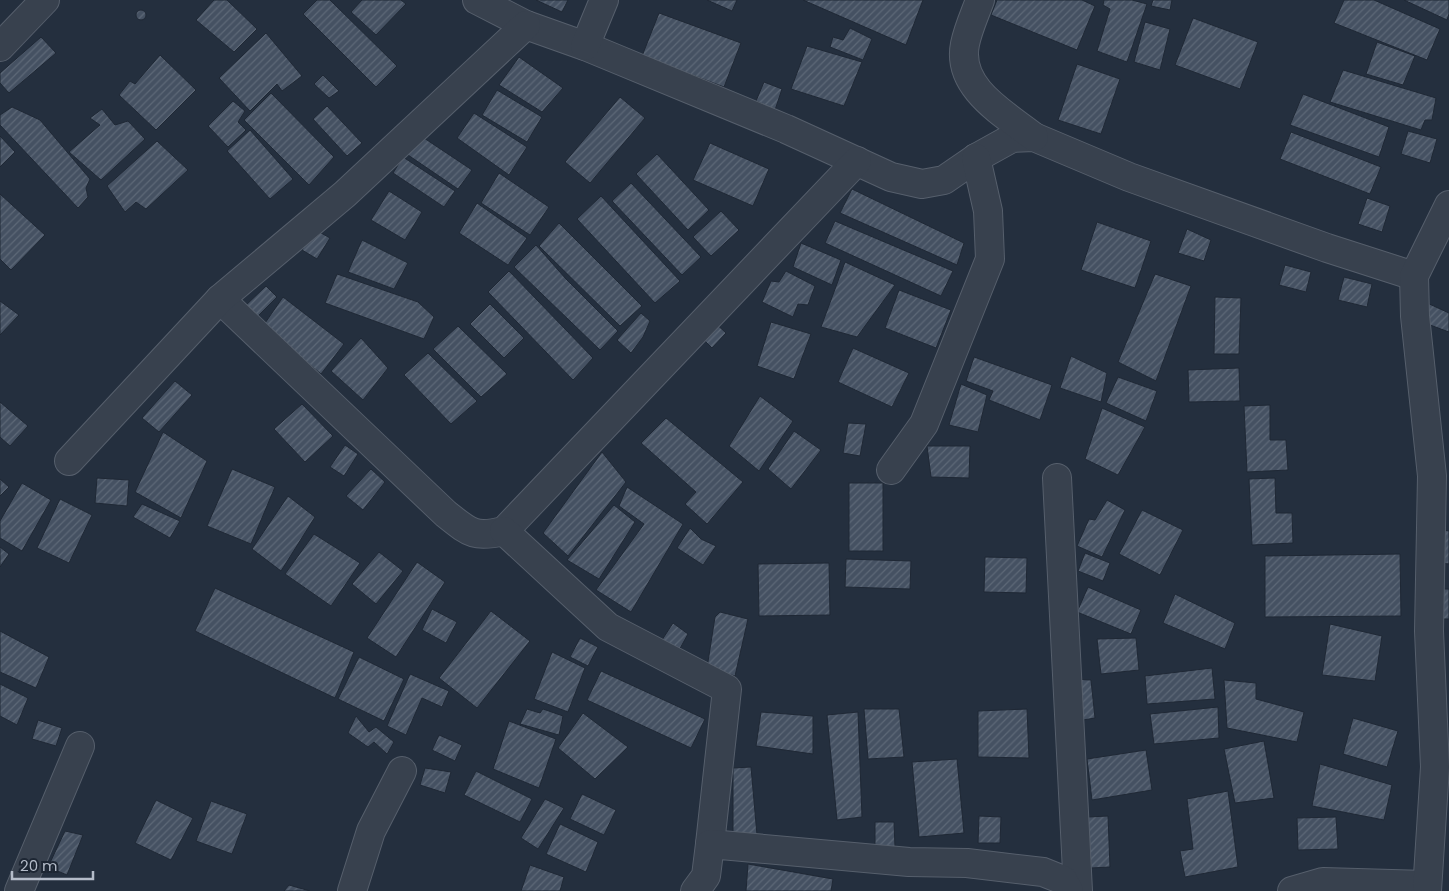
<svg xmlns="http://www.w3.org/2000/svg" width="1449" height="891" font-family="Poppins,sans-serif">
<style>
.building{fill:url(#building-hatch);stroke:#1f2835}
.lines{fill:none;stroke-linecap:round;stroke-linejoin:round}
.minor-casing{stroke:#565f6c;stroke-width:30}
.minor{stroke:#38414e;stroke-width:28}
</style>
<defs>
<pattern id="building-hatch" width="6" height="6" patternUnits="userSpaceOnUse" patternTransform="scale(1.25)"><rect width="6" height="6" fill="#455162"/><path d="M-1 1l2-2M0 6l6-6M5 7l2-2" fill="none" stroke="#5d6877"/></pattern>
</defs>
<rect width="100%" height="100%" fill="#242f3e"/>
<g class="building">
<polygon points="214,0 227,0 257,29 234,52 196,20"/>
<polygon points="317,0 330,0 397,66 376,87 303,14"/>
<polygon points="362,0 401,0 406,4 376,35 351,12"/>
<polygon points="536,0 568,0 562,12"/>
<polygon points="707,0 737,0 732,11"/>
<polygon points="803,0 923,0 906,45"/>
<polygon points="997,0 1082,0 1095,6 1077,50 991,15"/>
<polygon points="1104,0 1132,0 1147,4 1127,62 1097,51 1110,9 1103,5"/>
<polygon points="1153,0 1172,0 1170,10 1151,6"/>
<polygon points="1344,0 1374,0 1440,29 1427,60 1334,23"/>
<polygon points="1404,0 1449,0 1449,14 1447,20"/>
<circle cx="141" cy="15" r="5"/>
<polygon points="659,13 741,43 724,87 642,56"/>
<polygon points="1193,18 1258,42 1240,89 1175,65"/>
<polygon points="1145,22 1170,29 1160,70 1134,62"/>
<polygon points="850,28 872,39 863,60 830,47 833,37 843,40"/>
<polygon points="266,33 302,76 282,91 277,84 250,111 219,78"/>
<polygon points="41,37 56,53 9,93 0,83 0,73"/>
<polygon points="1377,42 1415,56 1403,85 1366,74"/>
<polygon points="807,46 862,62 844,106 791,89"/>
<polygon points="160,55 196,90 156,130 119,95 130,81 135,84"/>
<polygon points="519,57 563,88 542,112 499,85"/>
<polygon points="1077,64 1120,79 1101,134 1058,120"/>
<polygon points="1343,70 1436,98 1432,120 1425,120 1421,130 1330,102"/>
<polygon points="323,75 339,91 329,98 314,84"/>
<polygon points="764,82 782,89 775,110 756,101"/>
<polygon points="497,90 542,117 527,142 482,115"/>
<polygon points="271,93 334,157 309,185 244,120"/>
<polygon points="1303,94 1389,127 1379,157 1290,125"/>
<polygon points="620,97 645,118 590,183 565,162"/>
<polygon points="233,101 245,111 238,122 246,130 228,147 208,126"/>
<polygon points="327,106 362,143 347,156 313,119"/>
<polygon points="12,107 40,120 90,179 86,188 88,197 78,208 0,125 0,115"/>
<polygon points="102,109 115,125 128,121 145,139 101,180 69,152 100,125 90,118"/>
<polygon points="474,113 527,147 509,175 457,138"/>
<polygon points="250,130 293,179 270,199 227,151"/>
<polygon points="1408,131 1437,139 1430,163 1401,154"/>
<polygon points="1291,132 1381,167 1370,194 1280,159"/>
<polygon points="0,136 15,152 0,167"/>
<polygon points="421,136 472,170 458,189 408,155"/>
<polygon points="157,141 188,170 146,209 136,202 125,212 107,186"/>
<polygon points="710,143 769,169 753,206 693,180"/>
<polygon points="657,154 709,210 688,230 636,174"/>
<polygon points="403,157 455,191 444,207 393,173"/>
<polygon points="499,173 549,207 530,235 481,203"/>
<polygon points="631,183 701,257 682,275 612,201"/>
<polygon points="852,189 964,243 957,265 840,213"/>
<polygon points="389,191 422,212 405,240 371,220"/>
<polygon points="0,194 45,235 11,270 0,259"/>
<polygon points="601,196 680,281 655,303 577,219"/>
<polygon points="1367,198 1390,206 1382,232 1358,224"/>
<polygon points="477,203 527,238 508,265 459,233"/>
<polygon points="721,211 739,230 711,256 693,237"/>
<polygon points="835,221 953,271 941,296 825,243"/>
<polygon points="1097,222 1151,241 1135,288 1081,270"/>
<polygon points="559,223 642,306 620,326 539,246"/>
<polygon points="314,229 330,238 317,259 302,250"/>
<polygon points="1187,229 1211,240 1204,261 1178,253"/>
<polygon points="362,240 408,263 394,289 348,272"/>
<polygon points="801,243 841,260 832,285 793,267"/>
<polygon points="536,245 566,279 618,331 600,350 514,267"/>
<polygon points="845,262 895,285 857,337 821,327"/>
<polygon points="1285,265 1311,272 1306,292 1279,285"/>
<polygon points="509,271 593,358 573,380 488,292"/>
<polygon points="786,271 815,286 808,305 798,304 793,317 762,302 771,281 779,282"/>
<polygon points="337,274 418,302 434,317 424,339 325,303"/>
<polygon points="1155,274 1191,286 1156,381 1118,362"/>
<polygon points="1344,277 1372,284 1367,307 1338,300"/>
<polygon points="266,286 277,297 254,320 243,308"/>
<polygon points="899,290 951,310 936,348 885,328"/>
<polygon points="283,297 344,344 321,374 263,326"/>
<polygon points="1215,297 1241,298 1239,354 1214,354"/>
<polygon points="0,301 19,315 0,335"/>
<polygon points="1425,302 1449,313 1449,332 1422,322"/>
<polygon points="490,304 524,338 504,358 470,324"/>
<polygon points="641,313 650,321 643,337 631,353 617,340"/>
<polygon points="712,320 726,333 712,348 698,334"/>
<polygon points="771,322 811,334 794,379 757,366"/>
<polygon points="458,326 507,374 481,397 433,349"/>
<polygon points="361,338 388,368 363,400 331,371"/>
<polygon points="853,348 909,373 892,407 838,382"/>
<polygon points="428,353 477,401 451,424 404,375"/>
<polygon points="1071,356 1107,373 1101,402 1060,388"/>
<polygon points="974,357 1052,385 1040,420 989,400 993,391 966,381"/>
<polygon points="1239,368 1240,401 1189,402 1188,370"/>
<polygon points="1118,377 1157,391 1146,421 1106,403"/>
<polygon points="175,381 192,395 159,432 142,418"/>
<polygon points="961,384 987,395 978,432 949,425"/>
<polygon points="760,396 793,421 759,471 729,446"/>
<polygon points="0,402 28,426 10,446 0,437"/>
<polygon points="302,404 333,436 305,462 274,429"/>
<polygon points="1270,405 1270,440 1286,440 1288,470 1247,472 1244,406"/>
<polygon points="1102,408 1145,427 1118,475 1085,459"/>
<polygon points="666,418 743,482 707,524 685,504 696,492 641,443"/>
<polygon points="848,423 866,424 860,456 843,453"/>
<polygon points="794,431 821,450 791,489 768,469"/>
<polygon points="163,432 207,461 181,518 135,492"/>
<polygon points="345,445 358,454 344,476 330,467"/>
<polygon points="927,446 970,446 969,478 931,477"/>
<polygon points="602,452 626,482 568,556 543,533"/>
<polygon points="232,469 275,487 251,544 207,526"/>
<polygon points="371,469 385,482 363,510 346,496"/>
<polygon points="97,478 129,480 127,506 95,503"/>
<polygon points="1275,478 1276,513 1292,513 1293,543 1252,545 1249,479"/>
<polygon points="0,479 9,487 0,496"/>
<polygon points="22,483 51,500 22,551 0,538 0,521"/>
<rect x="849" y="483" width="34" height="68"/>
<polygon points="627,487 683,524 631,612 596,590 644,524 619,506"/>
<polygon points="288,496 315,517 281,571 252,549"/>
<polygon points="60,499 92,515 69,563 37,548"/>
<polygon points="1107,500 1125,510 1102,557 1077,546 1089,519 1095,520"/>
<polygon points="142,504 180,521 170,538 133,517"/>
<polygon points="614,505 635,522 599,579 567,560"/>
<polygon points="1142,510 1183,530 1160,575 1119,554"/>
<polygon points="690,528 701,539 716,546 703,565 677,548"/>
<polygon points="1444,530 1449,531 1449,564 1440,563"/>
<polygon points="314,534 360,563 331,606 285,574"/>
<polygon points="0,547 9,554 0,567"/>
<polygon points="379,552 403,571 376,604 352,584"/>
<polygon points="1085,553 1110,563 1103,581 1078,571"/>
<polygon points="1400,554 1401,616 1265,617 1265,556"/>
<polygon points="985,557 1027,558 1026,593 984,592"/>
<polygon points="846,559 911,561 910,589 845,587"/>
<polygon points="417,562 445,582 396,657 367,638"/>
<polygon points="829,563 830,615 759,616 758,564"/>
<polygon points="1088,587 1141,610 1131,634 1077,612"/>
<polygon points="215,588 354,652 335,698 195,631"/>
<polygon points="1442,589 1449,589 1449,619 1440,619"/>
<polygon points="1175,594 1235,623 1225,649 1163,623"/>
<polygon points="432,609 457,622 446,643 422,630"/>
<polygon points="491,611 530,641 477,708 439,678"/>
<polygon points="720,612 748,619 735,676 707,668 715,617"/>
<polygon points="673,623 688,634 678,652 660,643"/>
<polygon points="1330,624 1382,636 1375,681 1322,675"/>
<polygon points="0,631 49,657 36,688 0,672"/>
<polygon points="580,638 598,647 588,666 570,657"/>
<polygon points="1136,638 1139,670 1101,674 1097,639"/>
<polygon points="552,652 585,668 568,712 534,699"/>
<polygon points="359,657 404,679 384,721 338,699"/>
<polygon points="1212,668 1215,699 1147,704 1145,676"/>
<polygon points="601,671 705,719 691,748 587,700"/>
<polygon points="410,674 449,691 442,707 422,698 406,735 387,726"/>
<polygon points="1069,679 1091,680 1095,718 1077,721"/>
<polygon points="1224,680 1256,683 1256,699 1304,712 1297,742 1227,728"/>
<polygon points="0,684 28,698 17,725 0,716"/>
<polygon points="1218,707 1219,738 1154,744 1150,714"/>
<polygon points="527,709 540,713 543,709 563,716 559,735 520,724"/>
<polygon points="864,709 899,709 904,757 868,759"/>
<polygon points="1027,709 1029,758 978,757 978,711"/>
<polygon points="761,712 813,716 813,754 756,746"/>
<polygon points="858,712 862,817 837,820 827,715"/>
<polygon points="583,713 628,747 595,779 558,748"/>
<polygon points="356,716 369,732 376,727 394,742 387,754 374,742 368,747 348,733"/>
<polygon points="1353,718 1398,731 1387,767 1343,754"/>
<polygon points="38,720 62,728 56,746 32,739"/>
<polygon points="509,721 556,739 539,788 493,769"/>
<polygon points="439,735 462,745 455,761 432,750"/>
<polygon points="1264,741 1274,798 1235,803 1224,749"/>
<polygon points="1146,750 1152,790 1092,800 1087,759"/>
<polygon points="957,759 964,833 919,837 912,762"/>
<polygon points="1320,764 1392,785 1384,820 1312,806"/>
<polygon points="751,767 757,835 733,834 733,768"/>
<polygon points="425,768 451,772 445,793 420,785"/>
<polygon points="476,771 532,799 520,822 464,795"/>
<polygon points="1228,791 1238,867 1185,877 1180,851 1193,849 1187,799"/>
<polygon points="582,794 616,810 604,835 570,819"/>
<polygon points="545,799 564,808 538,849 521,838"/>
<polygon points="156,800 193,818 171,860 135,843"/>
<polygon points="211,801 247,814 232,854 196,841"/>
<polygon points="979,816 1001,817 1000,843 978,843"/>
<polygon points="1108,816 1110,867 1091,868 1088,817"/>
<polygon points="1336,817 1338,849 1298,850 1297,818"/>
<polygon points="875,822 894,822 895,847 875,847"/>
<polygon points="560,824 598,842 586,872 546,854"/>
<polygon points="65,831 83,835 67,875 48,867"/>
<polygon points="748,864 833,879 831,891 746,891"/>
<polygon points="530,865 564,877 560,891 521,891"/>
<polygon points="289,885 310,891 284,891"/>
</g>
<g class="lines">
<defs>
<g id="minor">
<polyline points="477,0 526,25 585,46 786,129 891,177 922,184 944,180 976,158 1012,138 1034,137 1129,177 1327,248 1414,276"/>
<path d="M980,0C975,14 968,29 965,44C956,88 1005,114 1034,137"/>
<polyline points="585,46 604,0"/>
<polyline points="0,47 45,0"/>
<path d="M220,299L446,514C470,533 474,538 504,531L857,161"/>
<polyline points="69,461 220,299 345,194 526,25"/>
<polyline points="891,470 924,424 990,259 988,211 976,158"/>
<polyline points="1057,478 1078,891"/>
<polyline points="504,531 608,627 727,689 710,844"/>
<polyline points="19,891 80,746"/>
<polyline points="352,891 371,831 402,771"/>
<polyline points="695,891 706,876 710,844 909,862 967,863 1043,872 1063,880 1069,891"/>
<polyline points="1292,891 1323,882 1426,885"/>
<polyline points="1427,891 1435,767 1429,631 1432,476 1415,316 1414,276 1449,205"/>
</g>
</defs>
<use href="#minor" class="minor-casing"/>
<use href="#minor" class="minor"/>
</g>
<path d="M12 871v8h81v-8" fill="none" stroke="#b4bcc9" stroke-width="2.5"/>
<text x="20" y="871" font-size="15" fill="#b4bcc9" stroke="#1d2633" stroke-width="4" paint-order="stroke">20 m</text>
</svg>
